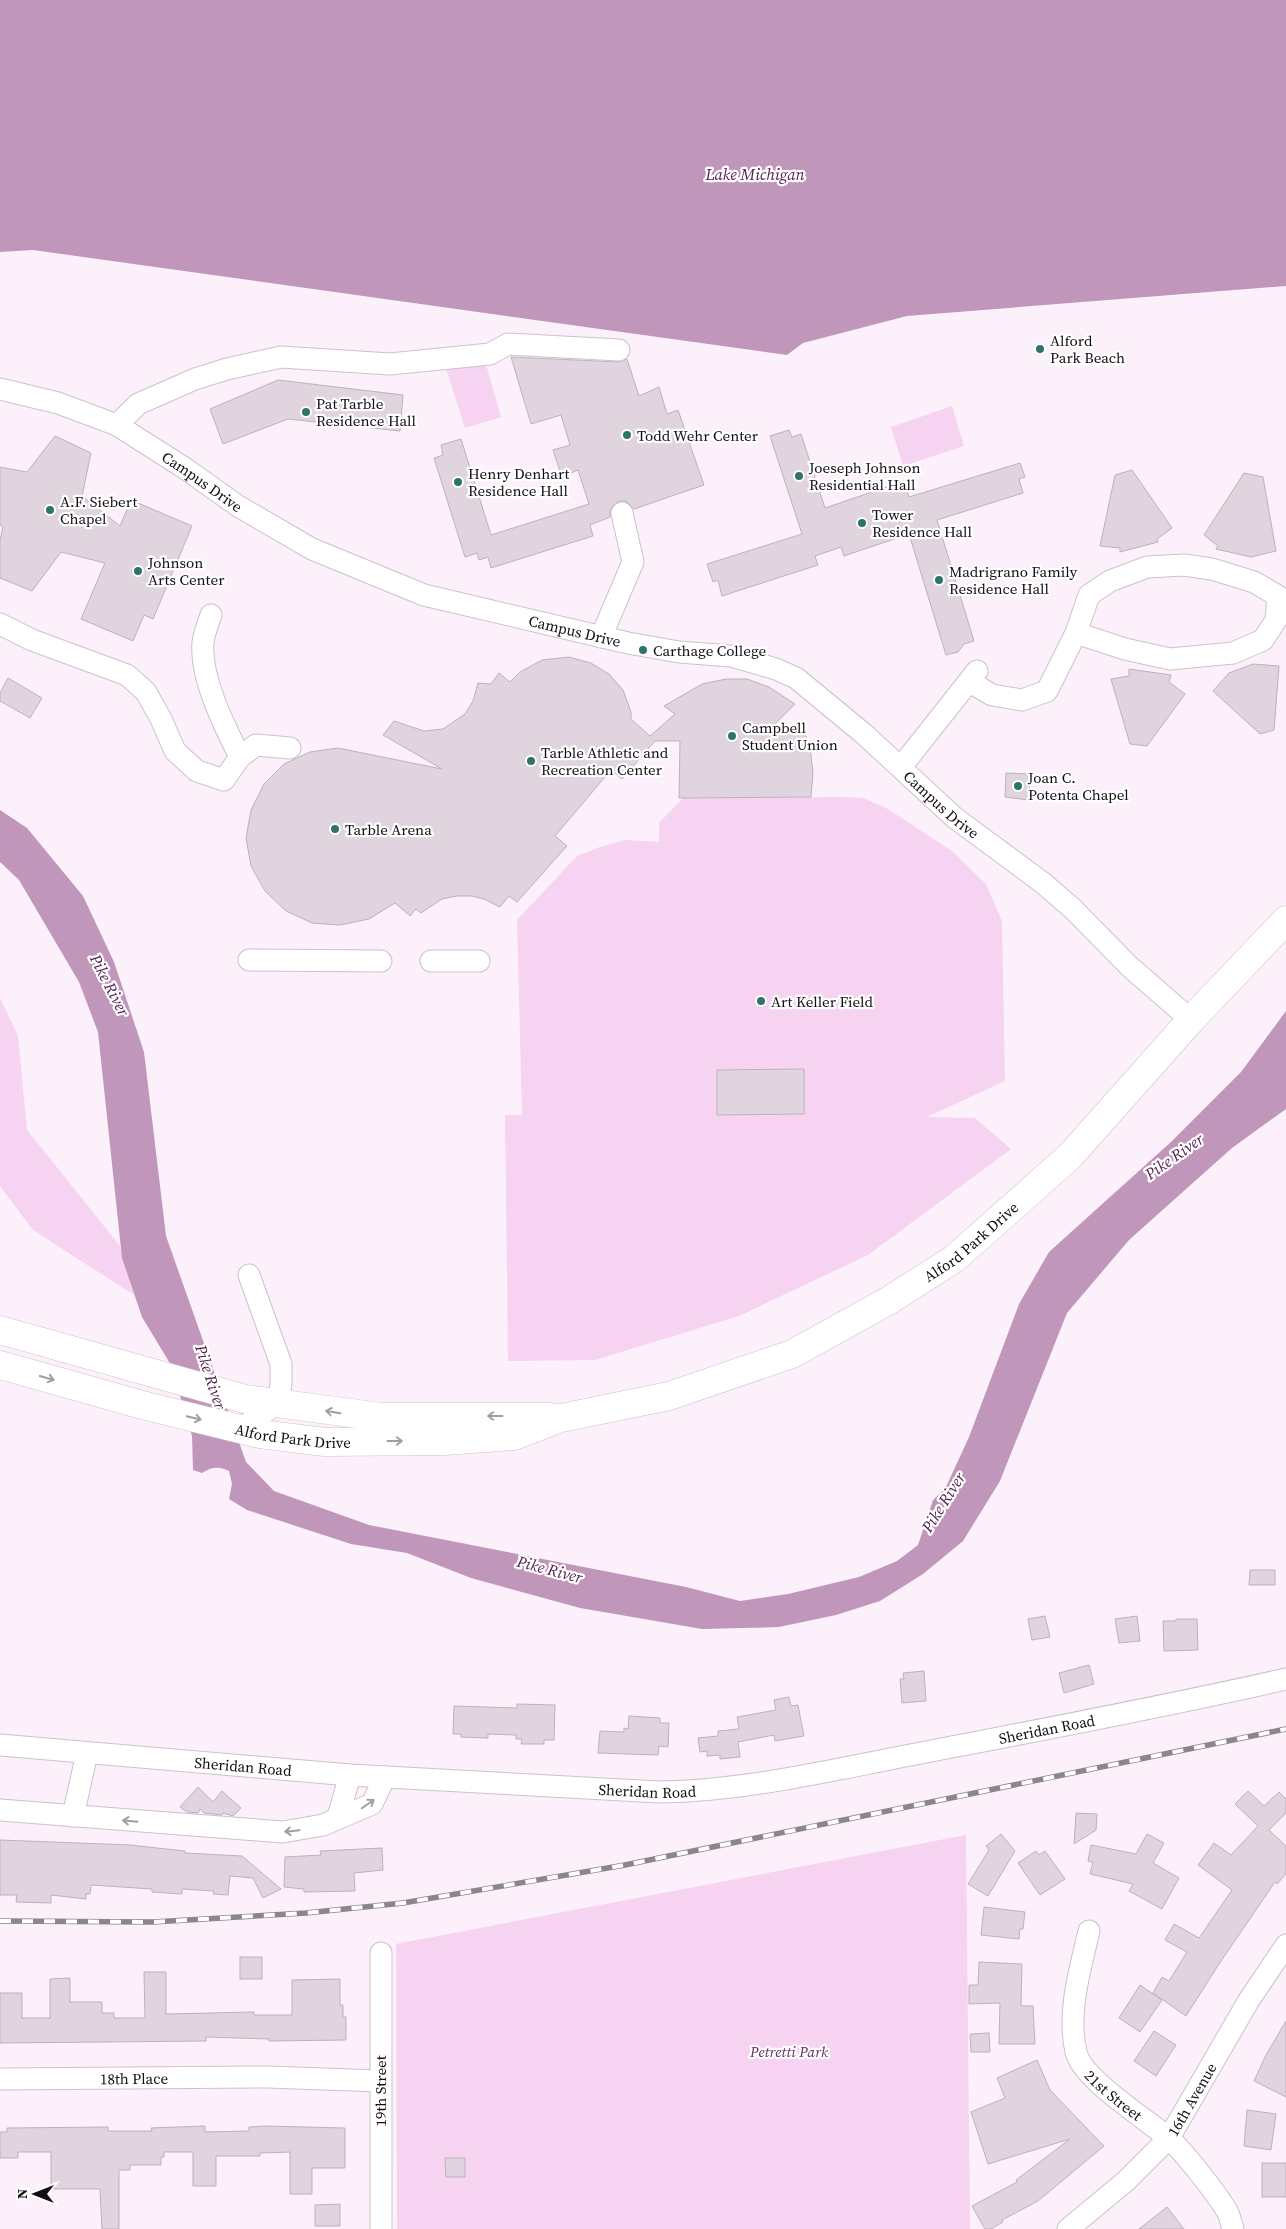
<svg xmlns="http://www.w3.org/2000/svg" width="1286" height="2229" font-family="'Source Serif 4',serif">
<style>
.green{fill:#f6d3f1}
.water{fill:#c097bb}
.building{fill:#e0d4de;stroke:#bdb2bc}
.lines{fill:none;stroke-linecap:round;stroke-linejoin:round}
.minor-casing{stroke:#cdc1cb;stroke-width:23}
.major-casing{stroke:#cdc1cb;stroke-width:29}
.minor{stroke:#fff;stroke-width:21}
.major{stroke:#fff;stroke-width:28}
.rail-casing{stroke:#8d858c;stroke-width:5.5}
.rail{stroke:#fff;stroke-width:4;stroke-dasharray:11;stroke-linecap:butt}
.oneway{stroke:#a09fa0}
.poi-dot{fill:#2f7468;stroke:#fff;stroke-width:2}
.labels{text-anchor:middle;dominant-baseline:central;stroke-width:4.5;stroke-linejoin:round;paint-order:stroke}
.poi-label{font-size:15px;fill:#120e12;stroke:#fff;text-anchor:start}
.street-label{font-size:15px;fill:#120e12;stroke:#fff}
.park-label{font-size:15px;font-style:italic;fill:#612e5d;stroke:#fff}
.water-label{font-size:16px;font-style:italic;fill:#511e4d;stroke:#fff}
</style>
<rect width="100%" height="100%" fill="#fcf0fa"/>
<g class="green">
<polygon points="475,358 487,368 501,417 465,428 444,362"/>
<polygon points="952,406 964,446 903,466 891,427"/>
<polygon points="841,797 863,798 886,808 952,851 986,884 1002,921 1005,1081 927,1117 975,1118 1011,1149 868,1255 739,1316 595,1360 508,1361 505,1115 522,1115 517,920 577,856 600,847 625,840 659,842 659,823 683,798"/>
<polygon points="0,998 18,1036 27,1130 120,1246 134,1295 33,1230 0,1186"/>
<polygon points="966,1835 970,2229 397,2229 396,1944"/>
</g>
<g class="water">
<polygon points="0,0 1286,0 1286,286 907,316 803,343 787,355 33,250 0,252"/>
<path d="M0,810L27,828L83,896L114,962L144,1052L166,1236L246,1462L274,1491L369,1525L686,1587L740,1601L788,1594L859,1577L897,1561L918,1545L933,1500L945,1489L969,1437L1019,1304L1049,1252L1171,1142L1241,1072L1286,1011V1109L1232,1148L1129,1240L1067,1313L1000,1481L963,1541L923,1574L880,1601L836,1615L779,1627L702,1629L580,1608L471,1578L407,1553L351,1544L247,1510L229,1499L232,1484L229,1471C218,1466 212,1467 202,1473L193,1470L192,1436L171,1365L142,1317L122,1258L98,1032L79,982L19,880L0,862Z"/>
</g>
<g class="building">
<polygon points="511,357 618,362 627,359 639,396 659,387 667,414 678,410 704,485 634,509 626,501 619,501 610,509 610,517 590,525 593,536 491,568 488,557 479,560 477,553 465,557 434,458 443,455 441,445 461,439 491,535 589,504 578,470 562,477 553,450 570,445 561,415 531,424"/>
<polygon points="278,380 403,395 400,431 288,419 223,444 210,409"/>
<polygon points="789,430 792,437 801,434 825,508 904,481 909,497 1020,463 1025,477 1019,479 1023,493 937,520 974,641 964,644 958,652 946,655 909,534 844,556 841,547 815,556 818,565 722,596 718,580 713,582 707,564 802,534 770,436"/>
<polygon points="55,436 91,453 82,496 120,526 131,500 192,526 153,619 144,615 133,641 81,619 105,563 61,552 32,591 0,578 0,540 3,527 0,525 0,467 27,472"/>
<polygon points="1132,470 1172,528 1157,539 1158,542 1120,552 1120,548 1100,546 1115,475"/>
<polygon points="1244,473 1263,477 1276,551 1251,557 1216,549 1218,546 1204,535"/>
<polygon points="569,657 591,663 609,674 623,690 631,712 631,719 650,736 675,714 664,706 702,684 726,679 747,679 769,687 795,704 774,725 802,727 810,746 813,773 811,797 679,798 680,741 655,741 622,779 611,770 555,836 567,846 517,902 509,896 500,907 484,899 472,896 457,896 442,899 421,913 416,909 410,916 395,903 369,919 340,925 312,923 286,911 265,891 251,866 246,838 251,810 264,784 284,764 310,752 338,748 442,769 383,735 394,721 424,731 443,729 465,714 473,701 478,683 491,684 499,673 510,682 520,672 542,660"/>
<polygon points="1253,664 1279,666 1274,730 1260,734 1213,691 1229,673"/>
<polygon points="1129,669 1171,675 1169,682 1185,694 1147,746 1130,744 1111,679 1129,676"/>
<polygon points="8,678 42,698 30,718 0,701 0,693"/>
<polygon points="1006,773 1030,774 1029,800 1005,797"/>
<polygon points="804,1069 804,1114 717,1115 717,1070"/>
<polygon points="1250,1570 1275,1570 1275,1585 1249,1585"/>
<polygon points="1045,1616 1050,1637 1032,1640 1028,1619"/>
<polygon points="1137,1616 1140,1641 1119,1643 1115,1619"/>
<polygon points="1176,1619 1197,1619 1198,1650 1164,1651 1163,1621 1176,1621"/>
<polygon points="1089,1665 1094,1684 1064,1693 1059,1673"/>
<polygon points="924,1671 926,1701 902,1703 900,1679 904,1679 903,1673"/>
<polygon points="789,1697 791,1706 798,1705 804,1736 775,1741 774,1735 738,1742 740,1757 720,1759 720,1755 707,1756 707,1751 700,1752 698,1738 718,1736 718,1731 739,1729 737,1717 776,1710 774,1700"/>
<polygon points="517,1704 555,1705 554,1740 544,1740 544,1744 521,1744 522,1739 516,1739 516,1735 488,1734 488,1738 461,1737 461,1734 453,1734 454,1706 517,1708"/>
<polygon points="629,1716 660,1718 660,1723 669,1723 668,1747 659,1746 658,1755 598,1753 600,1731 624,1732 624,1728 628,1729"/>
<polygon points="198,1787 213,1802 222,1791 241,1808 233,1816 223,1813 222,1815 204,1813 200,1809 198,1813 187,1812 180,1807"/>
<polygon points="1248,1791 1264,1806 1279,1792 1286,1799 1286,1813 1269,1830 1286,1846 1286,1874 1277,1884 1275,1882 1219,1964 1186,2016 1153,1993 1162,1977 1169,1981 1187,1952 1165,1940 1174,1924 1199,1938 1232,1890 1198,1865 1214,1843 1231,1855 1258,1826 1235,1804"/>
<polygon points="1076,1813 1097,1814 1096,1830 1074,1844"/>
<polygon points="1001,1834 1015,1851 988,1896 968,1884 989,1850 986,1846"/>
<polygon points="1147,1834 1164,1843 1153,1863 1179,1878 1162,1909 1129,1891 1133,1884 1090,1874 1093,1862 1088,1861 1091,1845 1136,1854"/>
<polygon points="0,1840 130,1845 185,1851 185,1853 242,1856 281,1889 263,1898 253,1878 230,1876 228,1895 213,1894 214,1891 182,1889 182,1894 152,1892 152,1889 91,1885 90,1894 86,1894 86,1899 51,1895 51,1903 16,1902 17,1895 0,1895"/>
<polygon points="382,1848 383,1870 354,1873 355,1891 304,1892 304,1889 284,1887 285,1857 321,1855 320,1851"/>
<polygon points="1036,1851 1039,1855 1045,1851 1065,1879 1040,1895 1018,1863"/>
<polygon points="984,1907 1025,1912 1023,1929 1020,1929 1019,1939 981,1935"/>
<rect x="240" y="1957" width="22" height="22"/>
<polygon points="979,1962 1022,1964 1021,2006 1033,2006 1035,2044 999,2044 1000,2003 969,2004 969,1985 978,1985"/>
<polygon points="144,1972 166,1972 166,2014 254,2012 254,2015 292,2015 292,1980 340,1979 340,2005 343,2005 343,2017 346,2017 346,2040 269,2041 269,2039 206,2037 206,2041 0,2043 0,1993 22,1993 22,2018 50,2018 50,1979 70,1978 70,2002 102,2002 102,2013 114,2013 114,2018 145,2018"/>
<polygon points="1140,1985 1162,2000 1140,2032 1119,2018"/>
<polygon points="1286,2021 1286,2097 1254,2081 1266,2055"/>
<polygon points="1154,2031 1176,2045 1156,2076 1134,2061"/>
<polygon points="989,2033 990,2052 971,2052 970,2034"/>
<polygon points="1037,2060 1050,2090 1104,2146 1038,2201 1002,2220 1003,2222 991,2229 985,2229 972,2206 1017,2182 1016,2180 1070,2139 988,2164 971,2112 1005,2098 997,2078"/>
<polygon points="1247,2110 1276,2114 1271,2150 1244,2146"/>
<polygon points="205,2126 205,2132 249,2131 249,2127 267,2126 345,2128 345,2168 312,2168 312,2194 290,2194 290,2152 260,2153 260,2156 216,2156 216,2186 193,2186 193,2152 164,2152 164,2157 161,2157 161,2165 130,2165 130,2170 119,2170 119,2229 102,2229 100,2189 51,2189 51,2152 18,2152 18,2158 0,2158 0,2132 7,2132 7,2128 108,2127 108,2131 152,2131 151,2128"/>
<polygon points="445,2158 465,2158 465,2177 446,2177"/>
<rect x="1262" y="2163" width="24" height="34"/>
<polygon points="340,2204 340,2226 315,2226 315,2205"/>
<polygon points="1167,2207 1184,2229 1139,2229"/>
</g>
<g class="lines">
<defs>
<g id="minor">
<path id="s1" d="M0,389L58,403L117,425L186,469L238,506L312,549L424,595L628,643L679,652L731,656L776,669L796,678L864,734L955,818L1043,883L1073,909L1130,967L1191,1020"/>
<polyline points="117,425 138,404 195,379 227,369 281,357 390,364 490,354 508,344 619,350"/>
<path d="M211,615C208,624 204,633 203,642C200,678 224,725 240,757"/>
<polyline points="0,624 32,640 127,675 146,692 161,719 175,751 197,771 224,780 240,757 256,745 290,748"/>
<polyline points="601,637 633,562 622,513"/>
<polyline points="970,682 992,695 1022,700 1047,691 1076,633 1089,595 1110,581 1147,567 1184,565 1212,569 1254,582 1278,596 1276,620 1263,640 1233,653 1170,659 1125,649 1076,633"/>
<polyline points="901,767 977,671"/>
<polyline points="249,960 381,961"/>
<polyline points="431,961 479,961"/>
<polyline points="240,1429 278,1403 281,1384 281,1364 249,1275"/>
<path id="s2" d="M0,1745L350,1775L659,1792C746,1791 831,1770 916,1754C1040,1730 1163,1707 1286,1679"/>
<polyline points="0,1810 283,1832 323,1825 372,1804 385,1777"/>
<polyline points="73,1816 87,1753"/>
<polyline points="338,1817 350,1775"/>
<path id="s3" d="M1089,1931C1080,1970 1067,2012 1076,2052C1082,2079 1145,2118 1167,2137C1183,2150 1216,2193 1227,2211C1230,2216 1231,2223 1233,2229"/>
<polyline points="381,1953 381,2229"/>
<path id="s4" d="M0,2079L268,2077L380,2081"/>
<path id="s5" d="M1068,2229L1126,2181L1169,2138L1249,2000L1286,1945"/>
</g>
<g id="major">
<polyline points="0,1330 245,1399 381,1417 550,1417"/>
<path id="s6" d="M0,1365L146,1406L260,1434L325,1442L445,1441L514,1436L561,1418L669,1396L792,1354L888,1301L954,1259L1070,1156L1191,1020L1286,920"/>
</g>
</defs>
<use href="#minor" class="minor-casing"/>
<use href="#major" class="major-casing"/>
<use href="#minor" class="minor"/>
<use href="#major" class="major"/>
<defs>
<polyline id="rail" points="0,1921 153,1922 306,1913 403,1903 625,1865 1286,1729"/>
</defs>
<use href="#rail" class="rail-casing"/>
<use href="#rail" class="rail"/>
</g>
<defs><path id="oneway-shaft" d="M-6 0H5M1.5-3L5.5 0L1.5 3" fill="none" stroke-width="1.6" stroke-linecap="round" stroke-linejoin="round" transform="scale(1.25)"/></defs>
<g class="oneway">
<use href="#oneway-shaft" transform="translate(47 1378) rotate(16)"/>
<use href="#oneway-shaft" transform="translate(333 1412) rotate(-171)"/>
<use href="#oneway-shaft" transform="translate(495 1416) rotate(180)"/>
<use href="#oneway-shaft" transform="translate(194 1418) rotate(14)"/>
<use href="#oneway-shaft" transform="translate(395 1441)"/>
<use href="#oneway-shaft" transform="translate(368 1804) rotate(-35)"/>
<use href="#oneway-shaft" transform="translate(130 1821) rotate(-175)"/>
<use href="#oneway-shaft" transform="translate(292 1831) rotate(174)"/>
</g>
<g class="poi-dot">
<circle cx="1040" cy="349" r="5"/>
<circle cx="306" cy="412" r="5"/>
<circle cx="627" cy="435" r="5"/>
<circle cx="799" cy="476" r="5"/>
<circle cx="458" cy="482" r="5"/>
<circle cx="50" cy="510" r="5"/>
<circle cx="862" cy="523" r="5"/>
<circle cx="138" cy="571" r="5"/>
<circle cx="939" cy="580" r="5"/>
<circle cx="643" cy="650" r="5"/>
<circle cx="732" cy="736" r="5"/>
<circle cx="531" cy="761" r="5"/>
<circle cx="1018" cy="786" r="5"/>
<circle cx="335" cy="829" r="5"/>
<circle cx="761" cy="1001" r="5"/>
</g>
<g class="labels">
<g class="poi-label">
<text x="1050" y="340">Alford<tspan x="1050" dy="17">Park Beach</tspan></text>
<text x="316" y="403">Pat Tarble<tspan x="316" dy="17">Residence Hall</tspan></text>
<text x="637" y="435">Todd Wehr Center</text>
<text x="809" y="467">Joeseph Johnson<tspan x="809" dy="17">Residential Hall</tspan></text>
<text x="468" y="473">Henry Denhart<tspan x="468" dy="17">Residence Hall</tspan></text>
<text x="60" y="501">A.F. Siebert<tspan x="60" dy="17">Chapel</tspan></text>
<text x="872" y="514">Tower<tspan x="872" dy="17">Residence Hall</tspan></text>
<text x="148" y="562">Johnson<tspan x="148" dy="17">Arts Center</tspan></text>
<text x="949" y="571">Madrigrano Family<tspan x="949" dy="17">Residence Hall</tspan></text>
<text x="653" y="650">Carthage College</text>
<text x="742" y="727">Campbell<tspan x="742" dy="17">Student Union</tspan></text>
<text x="541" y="752">Tarble Athletic and<tspan x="541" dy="17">Recreation Center</tspan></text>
<text x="1028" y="777">Joan C.<tspan x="1028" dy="17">Potenta Chapel</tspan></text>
<text x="345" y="829">Tarble Arena</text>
<text x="771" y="1001">Art Keller Field</text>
</g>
<g class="street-label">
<text stroke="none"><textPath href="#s1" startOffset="225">Campus Drive</textPath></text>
<text stroke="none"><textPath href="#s1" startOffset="630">Campus Drive</textPath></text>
<text stroke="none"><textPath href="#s1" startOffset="1050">Campus Drive</textPath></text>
<text stroke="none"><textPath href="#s6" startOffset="1026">Alford Park Drive</textPath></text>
<text stroke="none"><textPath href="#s6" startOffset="302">Alford Park Drive</textPath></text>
<text stroke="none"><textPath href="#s2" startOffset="1054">Sheridan Road</textPath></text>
<text stroke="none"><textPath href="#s2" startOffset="244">Sheridan Road</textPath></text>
<text stroke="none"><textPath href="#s2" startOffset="649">Sheridan Road</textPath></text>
<text stroke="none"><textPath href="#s4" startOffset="134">18th Place</textPath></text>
<text transform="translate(380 2091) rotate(-90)">19th Street</text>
<text stroke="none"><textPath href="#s3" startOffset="181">21st Street</textPath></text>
<text stroke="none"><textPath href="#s5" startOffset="181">16th Avenue</textPath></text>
</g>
<g class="park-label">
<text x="789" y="2051">Petretti Park</text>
</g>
<g class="water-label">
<text x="755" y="174">Lake Michigan</text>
<text transform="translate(110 985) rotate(63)">Pike River</text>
<text transform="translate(1174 1156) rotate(-35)">Pike River</text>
<text transform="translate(211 1377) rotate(72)">Pike River</text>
<text transform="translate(943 1502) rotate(-58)">Pike River</text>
<text transform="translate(550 1569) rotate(15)">Pike River</text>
</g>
</g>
<g transform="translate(35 2194) rotate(270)" stroke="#ffffff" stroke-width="4" paint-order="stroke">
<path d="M0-4L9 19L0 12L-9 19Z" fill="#120e12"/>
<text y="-8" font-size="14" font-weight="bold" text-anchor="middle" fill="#120e12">N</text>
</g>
</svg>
